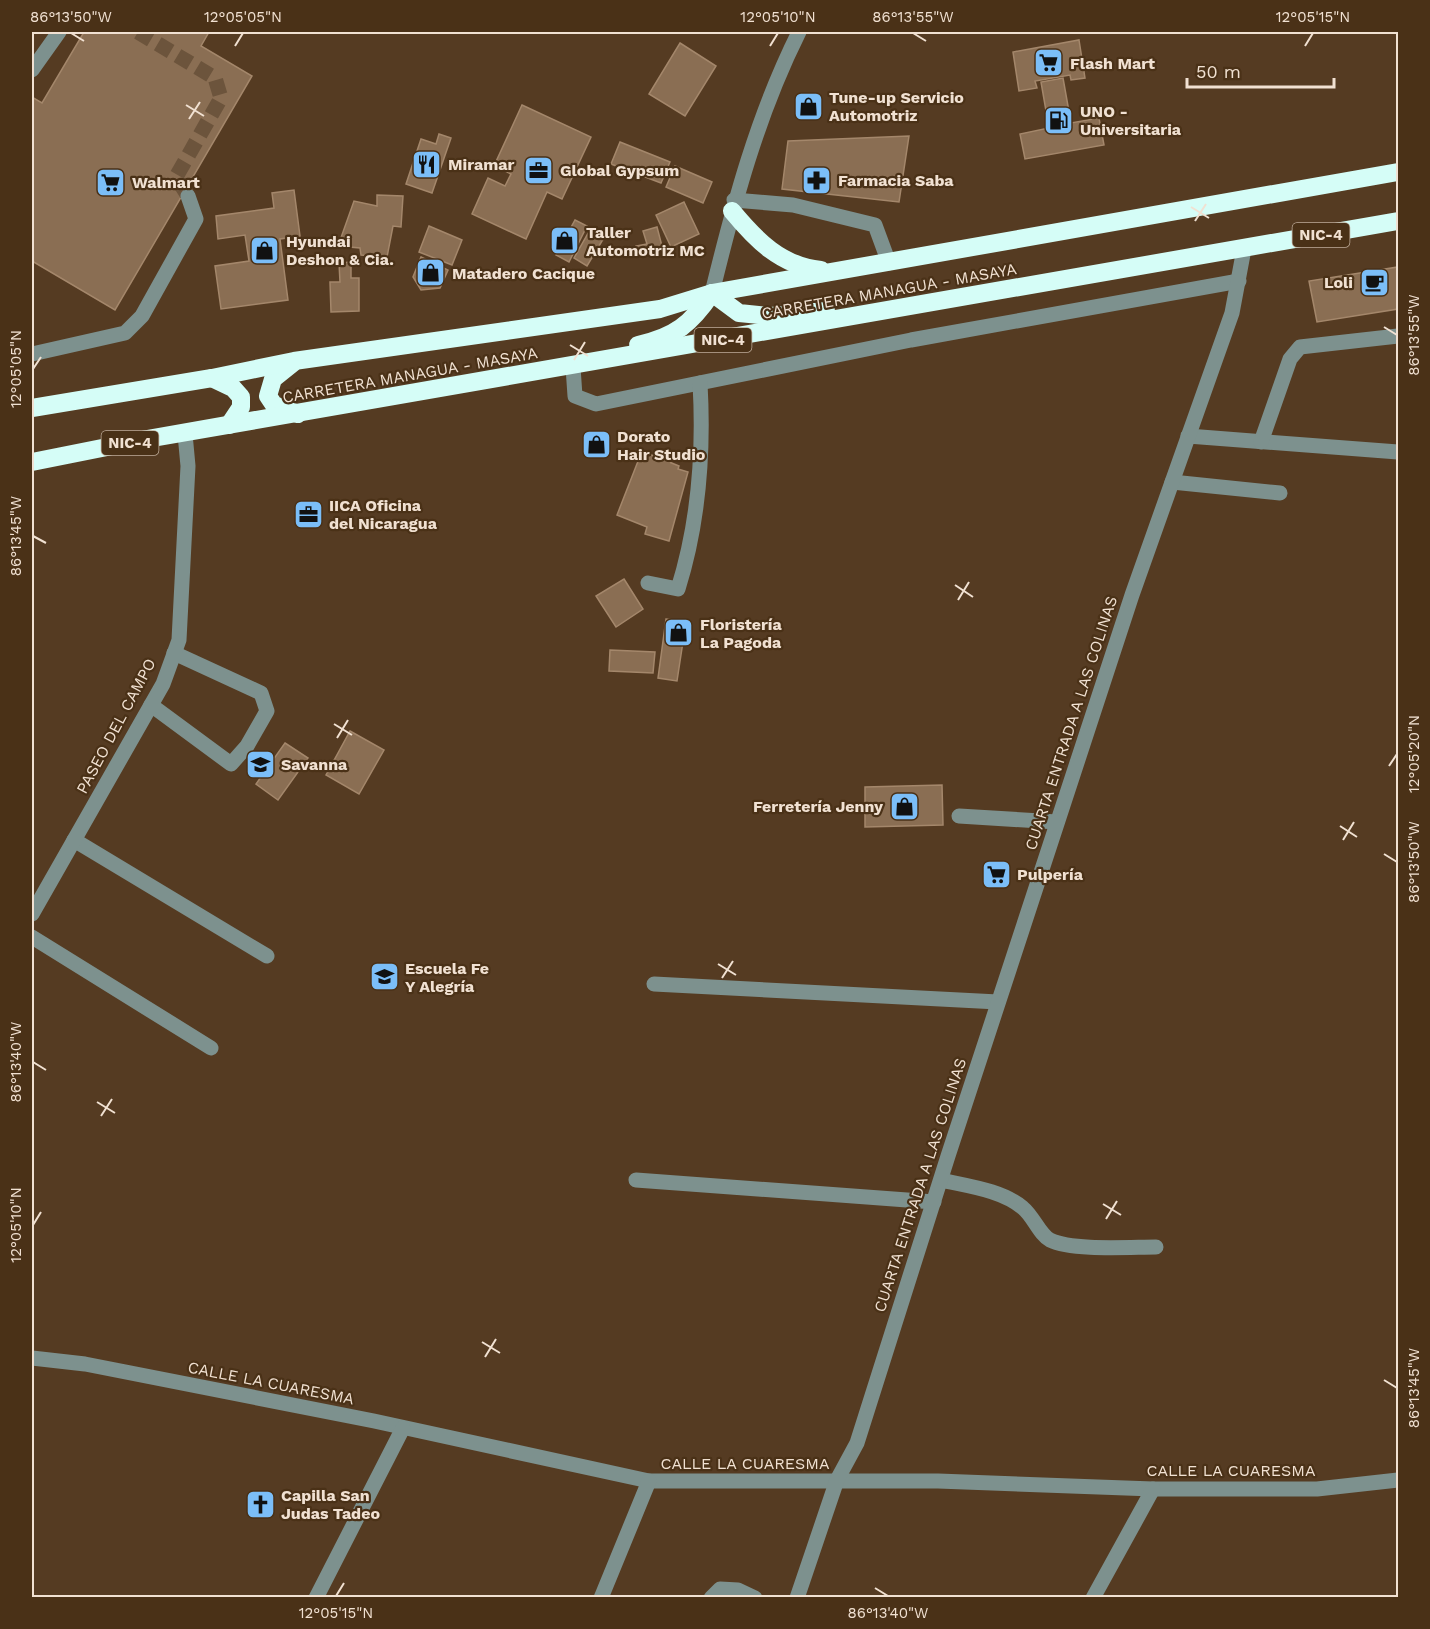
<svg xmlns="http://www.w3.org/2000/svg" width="1430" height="1629" font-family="'Work Sans',sans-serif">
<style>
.building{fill:#8a6e53;stroke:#a4876b;stroke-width:1.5}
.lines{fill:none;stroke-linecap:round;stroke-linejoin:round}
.minor-tunnel{stroke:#6c543c;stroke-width:15;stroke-dasharray:15 8;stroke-linecap:butt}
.minor{stroke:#7d918e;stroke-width:15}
.highway{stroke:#d5fdf7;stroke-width:18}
.ticks{fill:none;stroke:#f1e1d2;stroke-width:2}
.labels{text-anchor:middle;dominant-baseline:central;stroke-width:4.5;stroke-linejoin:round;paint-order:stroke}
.shield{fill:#4a3117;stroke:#bfac9a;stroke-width:1.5}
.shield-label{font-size:15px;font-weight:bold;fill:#f1e1d2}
.poi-label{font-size:16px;font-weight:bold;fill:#f1e1d2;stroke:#4a3117;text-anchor:start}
.street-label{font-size:16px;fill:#f1e1d2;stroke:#4a3117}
.neatline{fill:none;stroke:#f1e1d2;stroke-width:2}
.ticks-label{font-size:15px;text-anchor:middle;fill:#f1e1d2}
</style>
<rect width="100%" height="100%" fill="#553b22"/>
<g class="building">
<polygon points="84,32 209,32 201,46 252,76 115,310 32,261 32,97 42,103"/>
<polygon points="1079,40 1085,78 1071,80 1070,75 1035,81 1037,88 1019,91 1013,52"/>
<polygon points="680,43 716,66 685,116 649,94"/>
<polygon points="1063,78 1071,123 1099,118 1104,145 1025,159 1020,134 1049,128 1041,82"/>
<polygon points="522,105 591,137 562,199 547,192 526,239 472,214 488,178 505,186 511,174 494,166"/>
<polygon points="439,134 451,138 432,193 406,184 421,139 436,144"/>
<polygon points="909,136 899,202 782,189 788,141"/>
<polygon points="620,142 670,162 661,183 611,164"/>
<polygon points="675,166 712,182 703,203 666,187"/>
<polygon points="294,190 300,236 280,239 288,300 221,309 215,266 249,261 245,235 218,239 216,216 274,208 272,193"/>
<polygon points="377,195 403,196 401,227 393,226 387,257 361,255 360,248 338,246 354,201 377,206"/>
<polygon points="684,202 699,234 671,247 656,215"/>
<polygon points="575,220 587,226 569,262 556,255"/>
<polygon points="429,226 462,240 452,265 419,252"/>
<polygon points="657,227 663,250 639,256 636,246 647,244 643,231"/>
<polygon points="591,228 605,236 587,266 574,258"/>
<polygon points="421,257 448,270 440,288 421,290 413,277"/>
<polygon points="351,262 351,278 359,278 359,311 331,312 330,282 340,282 339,263"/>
<polygon points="1398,267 1398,309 1317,322 1309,281"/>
<polygon points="642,451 679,466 678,469 688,472 669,541 645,534 647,527 617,515"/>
<polygon points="624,579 643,609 616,627 596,596"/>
<polygon points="666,619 686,622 677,681 658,678"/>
<polygon points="610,650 655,652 653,673 609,671"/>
<polygon points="350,731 384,750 359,794 326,775"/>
<polygon points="285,743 308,758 278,800 256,784"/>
<polygon points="942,785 943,825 865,827 865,787"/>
</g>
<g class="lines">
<polyline class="minor-tunnel" points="138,32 215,78 221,98 176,177 188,196"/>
<g class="minor">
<polyline points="32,70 59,32"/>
<polyline points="734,200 793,205 875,225 889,263"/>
<path d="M712,293C734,203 757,116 799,32"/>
<polyline points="32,354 125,333 142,316 196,219 188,196"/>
<polyline points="573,367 575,396 596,404 911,340 1239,281"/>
<polyline points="1188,436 1398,452"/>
<polyline points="1261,442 1290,359 1300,347 1398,336"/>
<polyline points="1172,482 1280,493"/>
<path d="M648,583L678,589C699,522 704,453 700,383"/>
<polyline points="151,705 231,764 247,746 267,711 261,693 174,653"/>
<polyline points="959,816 1057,822"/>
<polyline points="74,840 267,956"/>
<polyline points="32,914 163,684 179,640 188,466 185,434"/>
<polyline points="32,937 211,1048"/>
<polyline points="654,984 998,1002"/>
<polyline points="636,1180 934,1202"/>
<path d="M941,1180C967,1186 1002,1190 1023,1208C1033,1216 1040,1235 1050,1240C1072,1251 1130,1247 1156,1247"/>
<polyline points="32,1358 85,1364 374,1421 649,1481 938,1481 1153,1489 1317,1489 1398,1480"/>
<polyline points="316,1598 403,1428"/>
<polyline points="601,1598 649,1481"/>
<polyline points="711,1598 720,1589 738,1590 755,1598"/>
<polyline points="797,1598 837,1480 857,1443 948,1156 1132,595 1232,313 1244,249"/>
<polyline points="1093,1598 1153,1489"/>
</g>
<g class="highway">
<path d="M732,211C756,240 781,266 821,270"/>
<polyline points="712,293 739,313 770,316 826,311"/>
<path d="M638,345C675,337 691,324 712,293"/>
<polyline points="293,363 273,379 268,396 274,405 298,414"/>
<polyline points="212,378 233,388 241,397 241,407 229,425"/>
<polyline points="32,408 212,378 294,361 660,309 712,293 1398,172"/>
<polyline points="32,462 147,439 1398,221"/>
</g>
</g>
<path class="ticks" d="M71,33L84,41M913,33L926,41M235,46L243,33M770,46L778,33M1305,46L1313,33M186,105L204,116M189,119L200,102M1191,207L1209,218M1195,221L1206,204M1384,327L1397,335M570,345L588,356M574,360L585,342M33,369L41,357M33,536L46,543M955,585L973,597M958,600L969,582M334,724L352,735M337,738L348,720M1389,766L1397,754M1340,826L1357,837M1343,840L1354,822M1384,854L1397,862M718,964L736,975M722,978L733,961M33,1062L46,1070M97,1102L115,1113M101,1116L112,1099M1103,1204L1121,1215M1106,1219L1117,1201M33,1225L41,1212M482,1342L500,1353M485,1357L496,1339M1384,1380L1397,1388M875,1588L888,1596M336,1596L344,1583"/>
<defs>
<symbol id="supermarket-square" viewBox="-11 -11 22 22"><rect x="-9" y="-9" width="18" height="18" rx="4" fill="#7bbef8" stroke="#4a3117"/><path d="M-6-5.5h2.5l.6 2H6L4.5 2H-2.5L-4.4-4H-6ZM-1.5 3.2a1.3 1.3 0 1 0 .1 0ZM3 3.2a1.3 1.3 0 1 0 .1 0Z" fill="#111"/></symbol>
<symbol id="shop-square" viewBox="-11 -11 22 22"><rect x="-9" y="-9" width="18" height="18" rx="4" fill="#7bbef8" stroke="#4a3117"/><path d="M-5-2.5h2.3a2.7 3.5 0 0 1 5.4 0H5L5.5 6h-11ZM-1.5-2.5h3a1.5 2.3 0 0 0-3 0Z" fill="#111"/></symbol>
<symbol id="fuel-square" viewBox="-11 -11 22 22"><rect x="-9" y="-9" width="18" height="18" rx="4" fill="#7bbef8" stroke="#4a3117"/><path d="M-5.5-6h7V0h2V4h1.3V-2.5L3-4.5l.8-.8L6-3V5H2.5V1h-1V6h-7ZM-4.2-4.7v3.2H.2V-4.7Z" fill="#111"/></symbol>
<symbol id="restaurant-square" viewBox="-11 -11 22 22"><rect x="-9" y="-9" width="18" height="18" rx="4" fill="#7bbef8" stroke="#4a3117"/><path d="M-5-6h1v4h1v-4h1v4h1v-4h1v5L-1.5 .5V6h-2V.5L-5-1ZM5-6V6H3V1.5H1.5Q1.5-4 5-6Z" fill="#111"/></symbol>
<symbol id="office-square" viewBox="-11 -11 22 22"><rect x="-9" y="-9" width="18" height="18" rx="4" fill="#7bbef8" stroke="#4a3117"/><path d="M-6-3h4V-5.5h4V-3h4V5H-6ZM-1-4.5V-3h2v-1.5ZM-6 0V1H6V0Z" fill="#111"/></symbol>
<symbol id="pharmacy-square" viewBox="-11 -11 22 22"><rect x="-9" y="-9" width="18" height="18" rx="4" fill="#7bbef8" stroke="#4a3117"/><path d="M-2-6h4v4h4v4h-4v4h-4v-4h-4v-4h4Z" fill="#111"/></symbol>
<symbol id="cafe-square" viewBox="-11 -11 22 22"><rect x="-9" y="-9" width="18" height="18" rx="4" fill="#7bbef8" stroke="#4a3117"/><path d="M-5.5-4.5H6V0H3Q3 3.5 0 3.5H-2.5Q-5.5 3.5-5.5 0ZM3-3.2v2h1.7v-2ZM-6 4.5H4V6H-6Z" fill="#111"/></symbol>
<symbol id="school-square" viewBox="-11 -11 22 22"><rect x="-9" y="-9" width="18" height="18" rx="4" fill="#7bbef8" stroke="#4a3117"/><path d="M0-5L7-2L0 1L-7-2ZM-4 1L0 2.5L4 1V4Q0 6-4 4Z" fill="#111"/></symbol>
<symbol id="church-square" viewBox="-11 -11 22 22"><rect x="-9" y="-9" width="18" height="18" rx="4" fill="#7bbef8" stroke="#4a3117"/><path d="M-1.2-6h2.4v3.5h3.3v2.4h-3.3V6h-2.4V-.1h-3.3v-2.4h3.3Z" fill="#111"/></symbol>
</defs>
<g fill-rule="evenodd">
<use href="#supermarket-square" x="1032" y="46" width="33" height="33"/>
<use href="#shop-square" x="792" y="90" width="33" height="33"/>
<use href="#fuel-square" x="1042" y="104" width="33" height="33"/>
<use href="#restaurant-square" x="410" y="148" width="33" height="33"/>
<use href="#office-square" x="522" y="154" width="33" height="33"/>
<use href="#pharmacy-square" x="800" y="164" width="33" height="33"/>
<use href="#supermarket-square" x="94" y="166" width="33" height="33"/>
<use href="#shop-square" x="548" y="224" width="33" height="33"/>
<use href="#shop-square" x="248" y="234" width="33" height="33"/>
<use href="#shop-square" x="414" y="256" width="33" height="33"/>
<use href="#cafe-square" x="1358" y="266" width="33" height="33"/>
<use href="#shop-square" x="580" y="428" width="33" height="33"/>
<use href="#office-square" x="292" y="498" width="33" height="33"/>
<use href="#shop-square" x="662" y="616" width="33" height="33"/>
<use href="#school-square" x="244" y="748" width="33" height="33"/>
<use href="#shop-square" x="888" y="790" width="33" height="33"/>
<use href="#supermarket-square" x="980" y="858" width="33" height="33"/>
<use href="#school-square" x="368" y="960" width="33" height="33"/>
<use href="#church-square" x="244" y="1488" width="33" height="33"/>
</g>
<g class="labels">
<g class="shield">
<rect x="1292.5" y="223" width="57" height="24" rx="4.5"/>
<rect x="694.5" y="328" width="57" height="24" rx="4.5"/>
<rect x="101.5" y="431" width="57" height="24" rx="4.5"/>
</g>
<g class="shield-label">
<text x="1321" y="235">NIC-4</text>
<text x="723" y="340">NIC-4</text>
<text x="130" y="443">NIC-4</text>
</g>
<g class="poi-label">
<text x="1070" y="63">Flash Mart</text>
<text x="829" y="97">Tune-up Servicio<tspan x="829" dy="18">Automotriz</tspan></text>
<text x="1080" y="111">UNO -<tspan x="1080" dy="18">Universitaria</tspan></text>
<text x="448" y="164">Miramar</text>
<text x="560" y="170">Global Gypsum</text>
<text x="838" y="180">Farmacia Saba</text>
<text x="132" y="182">Walmart</text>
<text x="586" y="232">Taller<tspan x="586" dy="18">Automotriz MC</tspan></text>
<text x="286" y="241">Hyundai<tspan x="286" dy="18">Deshon &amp; Cia.</tspan></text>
<text x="452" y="273">Matadero Cacique</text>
<text x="1353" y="282" text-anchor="end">Loli</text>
<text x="617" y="436">Dorato<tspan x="617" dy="18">Hair Studio</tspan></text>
<text x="329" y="505">IICA Oficina<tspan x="329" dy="18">del Nicaragua</tspan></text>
<text x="700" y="624">Floristería<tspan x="700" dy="18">La Pagoda</tspan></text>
<text x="281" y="764">Savanna</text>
<text x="883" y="806" text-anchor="end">Ferretería Jenny</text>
<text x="1017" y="874">Pulpería</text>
<text x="405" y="968">Escuela Fe<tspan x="405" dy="18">Y Alegría</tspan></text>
<text x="281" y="1495">Capilla San<tspan x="281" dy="18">Judas Tadeo</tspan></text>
</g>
<g class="street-label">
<text transform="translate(889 291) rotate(-10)">CARRETERA MANAGUA - MASAYA</text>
<text transform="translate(410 375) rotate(-10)">CARRETERA MANAGUA - MASAYA</text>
<text transform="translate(1071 723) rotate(-72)">CUARTA ENTRADA A LAS COLINAS</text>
<text transform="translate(116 726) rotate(-62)">PASEO DEL CAMPO</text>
<text transform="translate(920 1185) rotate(-72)">CUARTA ENTRADA A LAS COLINAS</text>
<text transform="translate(271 1383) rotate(11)">CALLE LA CUARESMA</text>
<text x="745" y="1463">CALLE LA CUARESMA</text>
<text x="1231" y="1470">CALLE LA CUARESMA</text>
</g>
</g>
<rect width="1430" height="1629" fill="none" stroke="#4a3117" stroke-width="66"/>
<path d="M1187 78v9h147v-9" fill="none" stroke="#f1e1d2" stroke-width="3"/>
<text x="1196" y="78" font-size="18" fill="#f1e1d2" stroke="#4a3117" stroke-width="4.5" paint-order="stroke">50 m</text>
<rect x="33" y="33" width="1364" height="1563" class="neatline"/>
<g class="ticks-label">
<text x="71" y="22">86°13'50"W</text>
<text x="243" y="22">12°05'05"N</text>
<text x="778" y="22">12°05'10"N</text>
<text x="913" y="22">86°13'55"W</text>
<text x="1313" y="22">12°05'15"N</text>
<text transform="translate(1414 335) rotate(-90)" y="5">86°13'55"W</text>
<text transform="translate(16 369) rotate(-90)" y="5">12°05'05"N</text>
<text transform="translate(16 536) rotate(-90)" y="5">86°13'45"W</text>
<text transform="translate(1414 754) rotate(-90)" y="5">12°05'20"N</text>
<text transform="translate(1414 862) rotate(-90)" y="5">86°13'50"W</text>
<text transform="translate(16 1062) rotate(-90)" y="5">86°13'40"W</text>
<text transform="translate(16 1225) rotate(-90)" y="5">12°05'10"N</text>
<text transform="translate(1414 1388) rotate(-90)" y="5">86°13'45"W</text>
<text x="336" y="1618">12°05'15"N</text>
<text x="888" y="1618">86°13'40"W</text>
</g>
</svg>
